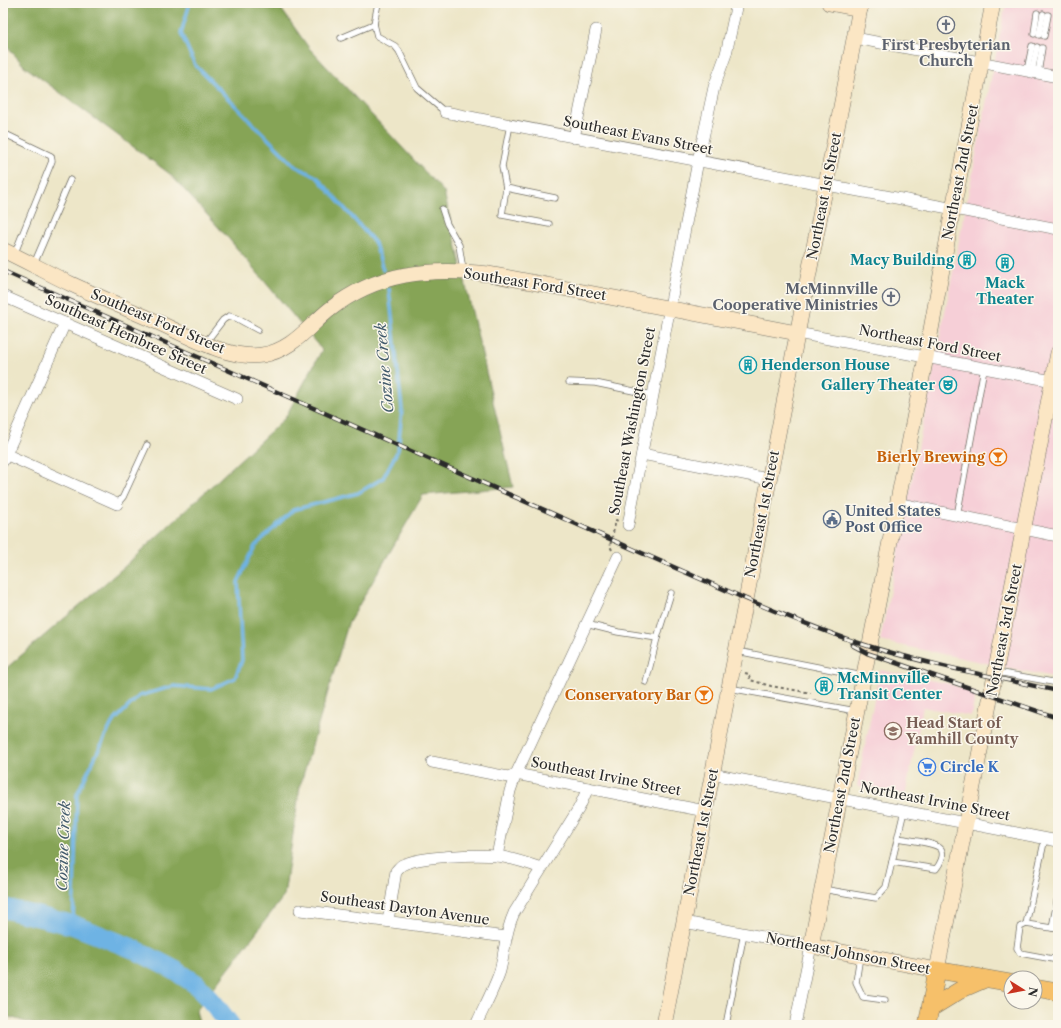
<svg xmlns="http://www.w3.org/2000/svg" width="1061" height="1028" font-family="'Libre Caslon Text',serif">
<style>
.built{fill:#f6cfd7}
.forest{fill:#86a456;stroke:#586840}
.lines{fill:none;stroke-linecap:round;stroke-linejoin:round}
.stream{stroke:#6eb3e4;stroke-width:3.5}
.river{stroke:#6eb3e4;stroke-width:20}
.lane-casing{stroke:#6f6c62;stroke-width:7}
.street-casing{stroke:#6f6c62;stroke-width:12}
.secondary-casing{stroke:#6f6c62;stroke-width:16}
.primary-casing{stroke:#6f6c62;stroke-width:18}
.path{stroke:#6f6c62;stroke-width:2;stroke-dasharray:3 3;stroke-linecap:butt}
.lane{stroke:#fff;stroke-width:5.5}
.street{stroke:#fff;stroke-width:11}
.secondary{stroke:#fbe6c4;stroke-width:15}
.primary{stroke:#f6c06b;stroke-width:17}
.rail-casing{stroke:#2b2b2b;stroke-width:4.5}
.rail{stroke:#fbf7ec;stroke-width:3;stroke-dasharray:9;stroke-linecap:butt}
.labels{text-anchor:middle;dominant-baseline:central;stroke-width:3;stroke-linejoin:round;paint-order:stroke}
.worship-label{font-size:14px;font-weight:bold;fill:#5b616d;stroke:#fbf7ec}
.street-label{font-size:14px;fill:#2b2b2b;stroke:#fbf7ec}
.culture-label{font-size:14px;font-weight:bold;fill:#0d838f;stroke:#fbf7ec;text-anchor:end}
.food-label{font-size:14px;font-weight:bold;fill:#c56008;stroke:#fbf7ec;text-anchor:end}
.service-label{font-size:14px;font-weight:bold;fill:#4e5e75;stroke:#fbf7ec;text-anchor:start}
.education-label{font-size:14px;font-weight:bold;fill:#785e54;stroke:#fbf7ec;text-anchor:start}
.shop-label{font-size:14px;font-weight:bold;fill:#366cbe;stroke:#fbf7ec;text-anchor:start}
.water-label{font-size:15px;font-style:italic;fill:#425b6c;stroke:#fbf7ec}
</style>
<rect width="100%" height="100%" fill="#fbf7ec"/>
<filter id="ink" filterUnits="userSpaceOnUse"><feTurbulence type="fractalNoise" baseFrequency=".025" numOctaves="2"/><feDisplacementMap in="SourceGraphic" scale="8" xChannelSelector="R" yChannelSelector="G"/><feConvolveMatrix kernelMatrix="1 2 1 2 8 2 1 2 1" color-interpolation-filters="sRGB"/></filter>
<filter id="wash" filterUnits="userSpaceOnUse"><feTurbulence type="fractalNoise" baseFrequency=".012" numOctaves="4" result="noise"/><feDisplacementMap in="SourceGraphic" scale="16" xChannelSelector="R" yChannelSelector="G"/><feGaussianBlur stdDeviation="0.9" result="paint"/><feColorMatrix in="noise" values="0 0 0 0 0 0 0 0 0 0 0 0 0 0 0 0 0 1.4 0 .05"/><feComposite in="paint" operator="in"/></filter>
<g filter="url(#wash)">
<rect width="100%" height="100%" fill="#ede6c8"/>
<g class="built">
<polygon points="1006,3 1058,3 1058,678 880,641"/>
<polygon points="880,670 950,684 976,693 971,716 923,707 905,796 857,786"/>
</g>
<polygon class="forest" points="3,3 277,3 309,48 444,192 513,487 423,495 348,624 300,786 284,896 196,1011 200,1025 36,1025 3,1015 3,671 124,567 285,418 322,350 229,239 170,174 24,66 3,41"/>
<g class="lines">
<g class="stream">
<polyline points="190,3 181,33 195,65 295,166 317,177 375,243 383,270"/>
<polyline points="73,925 77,794 112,723 139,696 174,686 211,689 235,678 242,660 238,582 255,546 293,510 358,493 383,478 398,450 402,409 389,289"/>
</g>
<polyline class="river" points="3,908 73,925 134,949 176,971 196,984 214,1004 230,1025"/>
</g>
</g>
<g filter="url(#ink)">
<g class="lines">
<defs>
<g id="lane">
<polyline points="378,3 374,24 377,36 395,46 399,51 417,88 445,112"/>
<polyline points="1034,34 1037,13"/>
<polyline points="1039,35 1043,14"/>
<polyline points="1044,36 1048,15"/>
<polyline points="341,38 374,24"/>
<polyline points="1027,71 1032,46"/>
<polyline points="1032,72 1037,47"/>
<polyline points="1038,73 1042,48"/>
<polyline points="510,125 502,166 506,188 555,198"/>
<polyline points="3,133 51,156 52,161 14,255"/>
<polyline points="506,188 502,215 549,224"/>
<polyline points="442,209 447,224 459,245 463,270"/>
<polyline points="34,264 70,180"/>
<polyline points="206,342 223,320 229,316 236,318 258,330"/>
<polyline points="569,382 595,383 653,395"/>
<polyline points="117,504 123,497 147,445"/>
<polyline points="957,516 984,368"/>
<polyline points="586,624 618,632 657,638"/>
<polyline points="737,651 863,676"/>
<polyline points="997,672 1058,683"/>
<polyline points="646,682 657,638 671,593"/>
<polyline points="729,688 856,711"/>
<path d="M892,862L936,869C940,864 945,855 941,849C936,842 906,840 898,838"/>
<polyline points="822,889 876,898 886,887 904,811"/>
<polyline points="1026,924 1045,838"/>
<polyline points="1052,928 1058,896"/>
<polyline points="1058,929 1026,924 1020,927 1017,948 1020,953 1058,960"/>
<polyline points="860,956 856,982 863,997 885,1000"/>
<polyline points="726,1025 744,933"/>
</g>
<g id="street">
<polyline points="855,38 1058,77"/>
<path d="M445,112C649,153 854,189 1058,229"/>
<polyline points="574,138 596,30"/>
<polyline points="3,296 237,399"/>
<polyline points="797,333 1058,382"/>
<polyline points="3,453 117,504"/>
<polyline points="642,454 769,479"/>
<polyline points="3,461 65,323"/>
<polyline points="896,503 1058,536"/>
<polyline points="628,525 698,161 714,87 726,54 737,3"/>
<polyline points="432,762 508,777 516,774 705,811"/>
<polyline points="712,774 1058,841"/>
<polyline points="497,856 510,791 516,774 618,557"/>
<polyline points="300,910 506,937"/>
<path d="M388,921L396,871C398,869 400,866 402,865C420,856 476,854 497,856C512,858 527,863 541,868"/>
<polyline points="684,922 811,946 795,1025"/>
<path d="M476,1025C484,1007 494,989 500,971C505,951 505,932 514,913L579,808L588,788"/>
</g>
<g id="secondary">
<polyline points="829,3 860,9"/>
<polyline points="993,3 953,209 926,357 811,946 937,970 1058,353"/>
<path d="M3,250C26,261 48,273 71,284C99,297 128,309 157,322C187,335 228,360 262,355C291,351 308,327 329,310C377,272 430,267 489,274L797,333"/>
<polyline points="664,1025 861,3"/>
</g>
<g id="primary">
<polyline points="1035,988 1058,992"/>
<polyline points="931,1008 962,989 985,979"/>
<polyline points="927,1025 937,970 1011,983"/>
</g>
</defs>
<use href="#lane" class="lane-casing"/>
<use href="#street" class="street-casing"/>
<use href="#secondary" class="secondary-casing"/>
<use href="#primary" class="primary-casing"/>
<g class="path">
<polyline points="612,550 610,546 616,520 618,521"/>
<polyline points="745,673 749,674 750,680 771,686 811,693"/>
</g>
<use href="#lane" class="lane"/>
<use href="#street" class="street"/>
<use href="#secondary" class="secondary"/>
<use href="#primary" class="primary"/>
<defs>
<g id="rail">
<path d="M3,271L746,599C786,616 827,633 868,646C930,665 995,677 1058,691"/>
<polyline points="852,645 867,653 1058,718"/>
</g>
</defs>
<use href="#rail" class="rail-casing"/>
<use href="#rail" class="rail"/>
</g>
</g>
<defs>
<symbol id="church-ring" viewBox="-11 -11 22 22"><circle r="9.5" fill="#fbf7ec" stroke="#6b7280" stroke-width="1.5"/><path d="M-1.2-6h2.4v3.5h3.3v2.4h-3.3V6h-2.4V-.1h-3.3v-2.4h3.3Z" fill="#6b7280"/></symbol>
<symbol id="building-ring" viewBox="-11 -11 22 22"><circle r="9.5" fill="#fbf7ec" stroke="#0f9aa8" stroke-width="1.5"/><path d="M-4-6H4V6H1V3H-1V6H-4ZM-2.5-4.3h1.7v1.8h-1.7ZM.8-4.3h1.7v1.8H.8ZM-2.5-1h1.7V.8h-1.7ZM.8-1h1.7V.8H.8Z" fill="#0f9aa8"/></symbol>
<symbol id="theatre-ring" viewBox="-11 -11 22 22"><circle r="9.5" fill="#fbf7ec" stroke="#0f9aa8" stroke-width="1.5"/><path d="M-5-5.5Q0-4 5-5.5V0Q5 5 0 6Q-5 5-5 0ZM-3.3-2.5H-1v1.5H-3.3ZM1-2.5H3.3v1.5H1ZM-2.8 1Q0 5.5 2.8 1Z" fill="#0f9aa8"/></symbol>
<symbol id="bar-ring" viewBox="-11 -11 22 22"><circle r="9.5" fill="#fbf7ec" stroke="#e8710a" stroke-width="1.5"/><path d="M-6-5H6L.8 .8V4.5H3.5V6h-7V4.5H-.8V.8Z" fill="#e8710a"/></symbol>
<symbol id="civic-ring" viewBox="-11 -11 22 22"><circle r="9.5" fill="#fbf7ec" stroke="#5c6f8a" stroke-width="1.5"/><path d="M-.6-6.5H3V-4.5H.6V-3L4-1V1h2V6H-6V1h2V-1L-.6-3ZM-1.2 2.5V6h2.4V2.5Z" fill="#5c6f8a"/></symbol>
<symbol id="school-ring" viewBox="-11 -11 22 22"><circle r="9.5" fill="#fbf7ec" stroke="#8d6e63" stroke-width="1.5"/><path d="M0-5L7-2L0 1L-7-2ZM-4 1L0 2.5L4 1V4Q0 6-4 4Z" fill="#8d6e63"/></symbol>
<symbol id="supermarket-ring" viewBox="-11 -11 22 22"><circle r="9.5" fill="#fbf7ec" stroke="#3f7fe0" stroke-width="1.5"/><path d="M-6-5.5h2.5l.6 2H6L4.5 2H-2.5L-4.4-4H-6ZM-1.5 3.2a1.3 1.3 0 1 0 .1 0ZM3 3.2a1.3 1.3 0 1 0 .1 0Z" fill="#3f7fe0"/></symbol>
</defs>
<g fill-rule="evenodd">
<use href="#church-ring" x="936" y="15" width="20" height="20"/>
<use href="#building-ring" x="957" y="250" width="20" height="20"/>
<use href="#building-ring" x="995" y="253" width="20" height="20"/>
<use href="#church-ring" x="881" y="287" width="20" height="20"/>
<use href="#building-ring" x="738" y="355" width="20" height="20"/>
<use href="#theatre-ring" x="938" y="375" width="20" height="20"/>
<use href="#bar-ring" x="988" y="447" width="20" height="20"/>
<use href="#civic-ring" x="822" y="509" width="20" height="20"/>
<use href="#building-ring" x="814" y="676" width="20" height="20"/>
<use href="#bar-ring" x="694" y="685" width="20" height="20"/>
<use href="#school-ring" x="883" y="721" width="20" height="20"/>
<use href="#supermarket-ring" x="917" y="757" width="20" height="20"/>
</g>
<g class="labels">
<g class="worship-label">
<text x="946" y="45">First Presbyterian<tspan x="946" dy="16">Church</tspan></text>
<text x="878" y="289" text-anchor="end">McMinnville<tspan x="878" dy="16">Cooperative Ministries</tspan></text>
</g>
<g class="street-label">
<text transform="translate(638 135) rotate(11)">Southeast Evans Street</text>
<text transform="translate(960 172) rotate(-79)">Northeast 2nd Street</text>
<text transform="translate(824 196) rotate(-79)">Northeast 1st Street</text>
<text transform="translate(535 284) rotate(9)">Southeast Ford Street</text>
<text transform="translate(158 321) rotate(23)">Southeast Ford Street</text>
<text transform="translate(126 334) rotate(24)">Southeast Hembree Street</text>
<text transform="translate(930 343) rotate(11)">Northeast Ford Street</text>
<text transform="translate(632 421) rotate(-79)">Southeast Washington Street</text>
<text transform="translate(762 514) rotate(-79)">Northeast 1st Street</text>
<text transform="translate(1004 630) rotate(-79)">Northeast 3rd Street</text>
<text transform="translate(606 776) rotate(11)">Southeast Irvine Street</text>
<text transform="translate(842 785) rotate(-79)">Northeast 2nd Street</text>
<text transform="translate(935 801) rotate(11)">Northeast Irvine Street</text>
<text transform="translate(701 832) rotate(-79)">Northeast 1st Street</text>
<text transform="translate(405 908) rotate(8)">Southeast Dayton Avenue</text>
<text transform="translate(848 953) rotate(11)">Northeast Johnson Street</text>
</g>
<g class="culture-label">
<text x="954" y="260">Macy Building</text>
<text x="1005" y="283" text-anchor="middle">Mack<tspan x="1005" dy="16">Theater</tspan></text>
<text x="761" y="365" text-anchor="start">Henderson House</text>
<text x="935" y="385">Gallery Theater</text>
<text x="837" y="678" text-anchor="start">McMinnville<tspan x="837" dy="16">Transit Center</tspan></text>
</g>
<g class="food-label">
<text x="985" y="457">Bierly Brewing</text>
<text x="691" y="695">Conservatory Bar</text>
</g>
<g class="service-label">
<text x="845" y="511">United States<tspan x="845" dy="16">Post Office</tspan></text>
</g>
<g class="education-label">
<text x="906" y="723">Head Start of<tspan x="906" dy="16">Yamhill County</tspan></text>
</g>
<g class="shop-label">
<text x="940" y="767">Circle K</text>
</g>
<g class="water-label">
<text transform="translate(384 368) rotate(-95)">Cozine Creek</text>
<text transform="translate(63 846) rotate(-88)">Cozine Creek</text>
</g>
</g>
<rect width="1061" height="1028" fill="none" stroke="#fbf7ec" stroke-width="16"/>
<g transform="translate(1023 990) rotate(101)"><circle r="19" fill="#fbf7ec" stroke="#a8a59f"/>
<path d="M0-3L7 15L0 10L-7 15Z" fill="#c8321e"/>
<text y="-6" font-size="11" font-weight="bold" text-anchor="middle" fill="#2b2b2b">N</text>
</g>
</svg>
